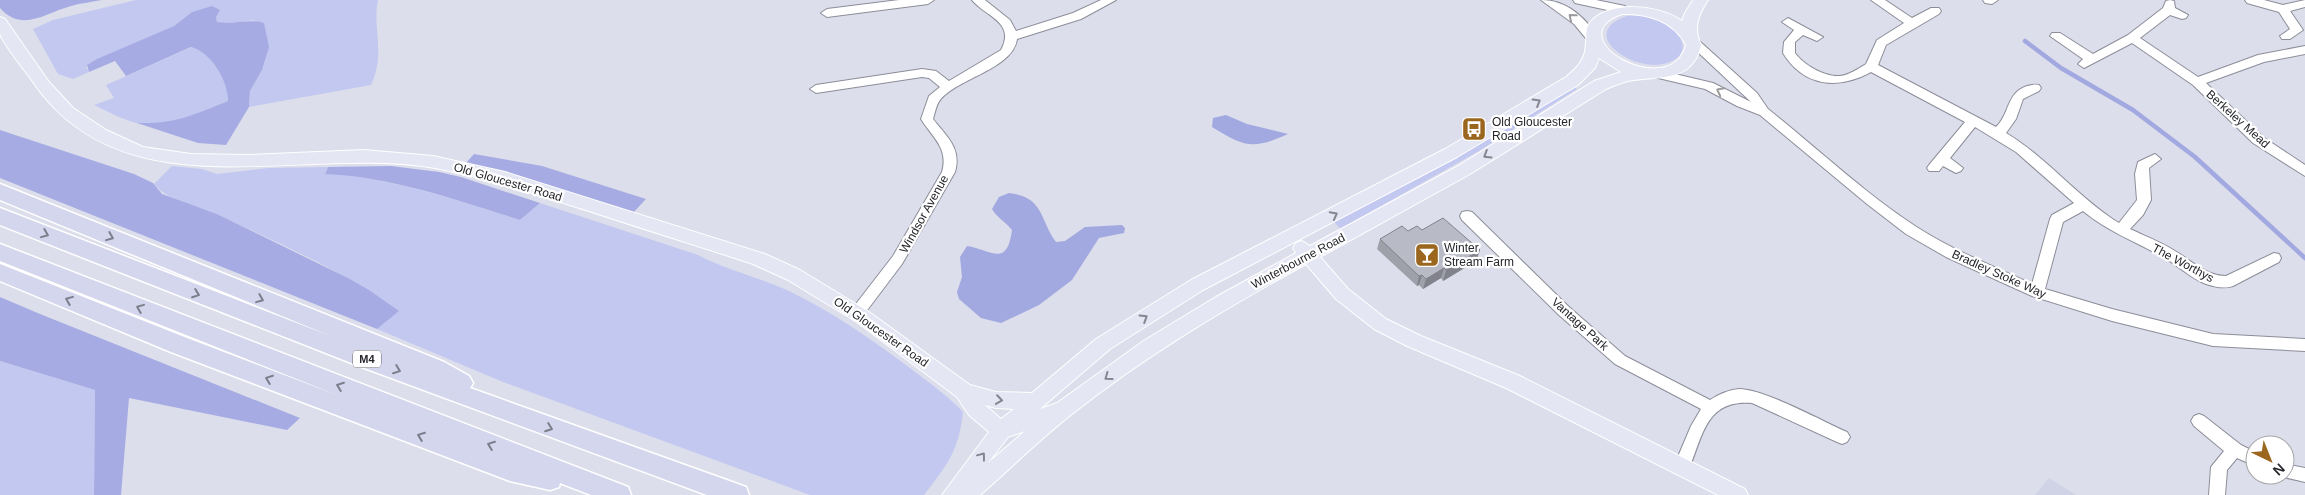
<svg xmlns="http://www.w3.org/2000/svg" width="2305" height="495" font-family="Arial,sans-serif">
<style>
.built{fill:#d0d3e6}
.green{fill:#c3c8f0}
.forest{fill:#a6ace3}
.water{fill:#a2a8e0}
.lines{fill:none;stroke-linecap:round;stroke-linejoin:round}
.stream{stroke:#a2a8e0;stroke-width:4.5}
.minor-casing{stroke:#8c8d99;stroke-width:2}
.major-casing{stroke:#fff;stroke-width:2}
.highway-casing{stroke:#fff;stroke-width:3}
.minor{fill:#fff;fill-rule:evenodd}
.major{fill:#e5e6f4;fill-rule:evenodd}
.highway{fill:#d3d6ec;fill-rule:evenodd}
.wall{fill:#9ea0aa}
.shaded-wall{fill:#81828b}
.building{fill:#b8bac6;stroke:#81828b}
.oneway{stroke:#9d9da0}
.oneway2{stroke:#858690}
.oneway3{stroke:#7c7e8c}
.labels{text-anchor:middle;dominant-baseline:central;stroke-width:4.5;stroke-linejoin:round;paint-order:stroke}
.shield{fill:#fff;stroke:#66676b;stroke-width:1}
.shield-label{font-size:11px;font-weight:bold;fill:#25262b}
.street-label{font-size:12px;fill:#25262b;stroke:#fff}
.poi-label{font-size:12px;fill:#25262b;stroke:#fff;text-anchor:start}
</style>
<rect width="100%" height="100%" fill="#dcdeeb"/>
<polygon class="built" points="2049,478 2076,495 2035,495"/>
<g class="green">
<path d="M136,0H378C372,29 386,53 371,85L249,107L250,91L262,70L254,20L225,24L217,22L216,17L219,10L192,12L174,26L86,67L89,72L73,79L58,74L33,29L53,20Z"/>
<path d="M1630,15C1640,16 1650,17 1660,20C1680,28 1696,54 1667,63C1634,74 1573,32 1630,15Z"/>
<path d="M192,47C211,53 228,81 228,101C200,112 167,131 136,123C121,119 107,111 94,105L114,98L106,85Z"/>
<polygon points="1573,86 1577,89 1479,151 1340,229 1332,219"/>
<path d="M172,166L202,169L217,174L268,168L328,167L325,173C392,178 456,200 520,220L540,203L698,255C726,270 758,277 787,290C831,311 871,339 910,368C928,382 947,395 963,412C959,451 947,465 924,495H810L503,382L377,329L398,311C344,271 280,244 219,215C197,205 170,203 154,184Z"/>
<polygon points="0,361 95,390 94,495 0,495"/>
</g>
<g class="forest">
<path d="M0,0H102C92,2 81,3 71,6C45,13 22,33 0,8Z"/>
<path d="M212,6L220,10L216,17L217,22C233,25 248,18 264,23L269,47L262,70L250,91L249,107L226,145L198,143L137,123C176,124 193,115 228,101C228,81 211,52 191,47L126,76L115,61L89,72L87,65L97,59L174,26L192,12Z"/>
<polygon points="0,130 134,174 153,183 162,194 217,214 348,278 369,290 399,311 377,329 0,178"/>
<polygon points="474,154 542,166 646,199 632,214 466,163"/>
<path d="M391,166L439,172L461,177L540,203L520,220C456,200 392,177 325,174L328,167Z"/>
<polygon points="0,297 40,314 300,418 287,430 129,398 121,495 94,495 95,390 0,361"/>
</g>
<g class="water">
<path d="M1226,115L1247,124L1288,134C1252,150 1245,147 1212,127L1213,118Z"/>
<path d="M1009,193C1044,197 1039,218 1056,242L1065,241L1085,227L1122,225L1125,228L1124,233L1099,238L1072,280L1039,305L1001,323L981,318L959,299L957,292L962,277L960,257L967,246C990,249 1007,269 1012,230C1006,222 996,217 992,209L999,197Z"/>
</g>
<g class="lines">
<polyline class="stream" points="2025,41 2061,68 2133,110 2195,157 2305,258"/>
<defs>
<g id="minor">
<polygon points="899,0 934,0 928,4 827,17 821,13 827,9"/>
<path d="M972,0H985L1010,20L1016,31L1073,13L1101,0H1116L1081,19L1017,39C1013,69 958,78 940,100C936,105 935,113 933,119C946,136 962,148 955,172L902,264L862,317L857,319L852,317L850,313L852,309L893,256L942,172C949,148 932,137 921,119L929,96L940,87L929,78L922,77L816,93L810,89L816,85L922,69L936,71L949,81L1001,50C1016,22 986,17 972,0Z"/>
<path d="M1541,0C1567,0 1586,18 1599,39L1597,42H1589L1574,24Z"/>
<polygon points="1573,0 1596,0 1625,6 1627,9 1621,13 1575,3"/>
<path d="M1871,0H1885L1912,18L1931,8H1939L1941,11L1939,14L1886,45L1878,65L1996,127C2010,114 2006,93 2027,86C2032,85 2034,84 2039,85L2041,88L2039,91L2023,99L2016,119L2006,133C2046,157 2075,194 2114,220L2119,223L2137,200L2135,174L2138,162L2155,154L2161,159L2149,168L2151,200L2143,215L2130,229C2145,236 2161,242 2175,251C2192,261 2206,276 2226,276L2274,253L2279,254L2281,258L2279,262L2233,286C2224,289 2215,287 2206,284C2190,278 2178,265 2163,257C2136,242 2107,231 2083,211L2063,222L2045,289L2112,309L2213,334L2305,339V351L2213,346L2112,321L2032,296L1946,257L1906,234L1867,204L1760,115L1737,106L1705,89L1654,77L1652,74L1658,70L1713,83L1751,102L1686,41L1688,38H1696L1757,93L1768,109C1817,148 1863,192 1915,226C1952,250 1993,266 2032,284L2050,219L2052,215L2074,203L2016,152L1975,127L1950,158L1963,168L1961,171L1956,173L1943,166L1939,171H1929L1927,168L1929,165L1965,122L1871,72C1838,90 1804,87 1783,53L1784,42L1794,30L1782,22L1788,18L1823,37L1817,41L1803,35L1795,42V53C1804,65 1824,77 1840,76C1849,75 1858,69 1866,64L1877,40L1904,23Z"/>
<polygon points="1983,0 1998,0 1992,4 1985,3"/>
<polygon points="2170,0 2174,1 2175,8 2188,15 2186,18 2182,19 2170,15 2140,38 2198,77 2258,55 2305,46 2305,54 2264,62 2206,83 2263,137 2305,165 2305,176 2253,143 2193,85 2132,43 2084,68 2078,64 2083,59 2050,36 2052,33 2060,33 2093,54 2128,35 2163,8 2166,1"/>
<polygon points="2245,0 2264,0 2283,5 2305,0 2305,7 2290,11 2303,30 2290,39 2282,39 2280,36 2290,29 2279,12 2247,3"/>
<path d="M1467,211L1472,212L1569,307L1625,356L1710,400C1719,394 1729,390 1739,389C1764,389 1822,421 1847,432L1850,437L1847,442L1842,444L1837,442L1752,403C1705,399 1703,437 1688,471L1682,473L1676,471L1674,466L1691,426L1701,409L1615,364L1559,315L1462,220L1460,216L1462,212Z"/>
<polygon points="2199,414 2204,416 2241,445 2255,452 2255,466 2237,458 2227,470 2225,495 2209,495 2211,467 2224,451 2194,426 2191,421 2194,416"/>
<polygon points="2285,464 2305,468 2305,482 2279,476 2285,475"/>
</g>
<path id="major" d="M1693,0H1708C1698,15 1693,28 1701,45C1692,84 1658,75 1628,81C1620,83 1613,86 1606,89L1470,174L1320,257L1348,289L1386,319L1421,336L1520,376L1745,489L1748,495H1718L1506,388L1407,346L1374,329L1336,299L1306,264C1224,309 1145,356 1072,414C1040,439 1011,468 980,495H942L989,432L969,415L957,397L857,322L788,280L753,264C698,246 643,229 589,211C538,195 487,178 435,168C301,144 122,217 31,79C23,68 5,46 0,34C0,29 0,22 0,17L5,19L49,82L73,108L106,130L143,147L191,154L249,155L364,150L433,156L505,172L765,254L800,270L869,312L970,385L996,392L1032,393L1096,339L1191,280L1445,149L1566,77C1578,67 1586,59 1586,42C1587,35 1585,30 1589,24C1606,0 1659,4 1682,21L1685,13ZM1622,14C1647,13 1674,21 1686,45C1671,103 1555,38 1622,14ZM1599,58L1621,72L1594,81L1458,166L1310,246L1302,241L1296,243L1293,248L1296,253L1216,297L1145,340L1057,403L1040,409L1110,349L1203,290L1457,157L1578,85L1595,68ZM985,405L996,408L1014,409L1001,419ZM1025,431L988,463L1008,437Z"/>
<g id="highway">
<polygon points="0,184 444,362 469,376 473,383 470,388 746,487 749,495 707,495 359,366 0,225 0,208 333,337 0,200"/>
<polygon points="0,244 628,487 631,495 591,495 560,483 559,487 550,490 510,481 171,352 0,281 0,264 187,338 342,397 0,261"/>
</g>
</defs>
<use href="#minor" class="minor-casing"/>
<use href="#major" class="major-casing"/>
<use href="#highway" class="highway-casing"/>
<use href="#minor" class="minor"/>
<use href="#major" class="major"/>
<use href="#highway" class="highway"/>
</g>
<polygon class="wall" points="1408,231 1480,250 1476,261 1443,281 1441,278 1423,289 1419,285 1417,286 1377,249 1380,239"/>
<g class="shaded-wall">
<polygon points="1480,250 1476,261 1443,281 1446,270"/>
<polygon points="1444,268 1441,278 1423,289 1426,279"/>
<polygon points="1422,275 1419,285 1417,286 1419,276"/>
</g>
<polygon class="building" points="1443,218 1480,250 1446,270 1444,268 1426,279 1422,275 1419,276 1380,239 1402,226 1408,231 1417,226 1422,230"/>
<defs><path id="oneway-chevron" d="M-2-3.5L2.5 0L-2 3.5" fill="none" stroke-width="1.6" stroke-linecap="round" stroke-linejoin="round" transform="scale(1.25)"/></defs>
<g class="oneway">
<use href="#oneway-chevron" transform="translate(1572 17) rotate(-140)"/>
<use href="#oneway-chevron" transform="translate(1720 91) rotate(-153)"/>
</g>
<g class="oneway2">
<use href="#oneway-chevron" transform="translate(1537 102) rotate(-31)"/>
<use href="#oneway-chevron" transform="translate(1487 155) rotate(148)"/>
<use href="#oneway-chevron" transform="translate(1334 215) rotate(-28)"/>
<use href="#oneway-chevron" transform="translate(1144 318) rotate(-32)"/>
<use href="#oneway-chevron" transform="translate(1108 377) rotate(144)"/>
<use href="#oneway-chevron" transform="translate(999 400) rotate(8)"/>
<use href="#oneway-chevron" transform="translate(982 456) rotate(-53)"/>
</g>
<g class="oneway3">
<use href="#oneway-chevron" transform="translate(45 234) rotate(22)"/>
<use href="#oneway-chevron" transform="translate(110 237) rotate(22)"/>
<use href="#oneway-chevron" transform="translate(196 294) rotate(21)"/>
<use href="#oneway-chevron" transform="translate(260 299) rotate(22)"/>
<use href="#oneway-chevron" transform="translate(69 300) rotate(-158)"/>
<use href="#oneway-chevron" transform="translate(140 308) rotate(-158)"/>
<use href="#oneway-chevron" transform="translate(397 370) rotate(21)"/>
<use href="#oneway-chevron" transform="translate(269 379) rotate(-159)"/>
<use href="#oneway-chevron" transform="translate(340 386) rotate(-159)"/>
<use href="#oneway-chevron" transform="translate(549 428) rotate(20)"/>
<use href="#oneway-chevron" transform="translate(421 436) rotate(-159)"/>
<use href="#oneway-chevron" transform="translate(491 445) rotate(-159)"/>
</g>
<defs>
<symbol id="bus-square" viewBox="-11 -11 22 22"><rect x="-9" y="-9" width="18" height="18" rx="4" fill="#9b661e" stroke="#fff"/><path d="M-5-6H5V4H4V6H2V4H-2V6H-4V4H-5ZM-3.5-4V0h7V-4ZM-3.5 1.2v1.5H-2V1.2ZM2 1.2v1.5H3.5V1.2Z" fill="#fff"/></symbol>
<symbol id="bar-square" viewBox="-11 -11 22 22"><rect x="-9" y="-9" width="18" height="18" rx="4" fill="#9b661e" stroke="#fff"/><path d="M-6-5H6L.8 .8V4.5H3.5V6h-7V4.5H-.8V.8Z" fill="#fff"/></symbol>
</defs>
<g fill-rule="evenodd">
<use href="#bus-square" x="1460" y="115" width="28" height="28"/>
<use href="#bar-square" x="1413" y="241" width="28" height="28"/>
</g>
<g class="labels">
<rect class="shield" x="353" y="350.5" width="28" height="17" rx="4"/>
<g class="shield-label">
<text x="367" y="359">M4</text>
</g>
<g class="street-label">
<text transform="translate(2238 119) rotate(42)">Berkeley Mead</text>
<text transform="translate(508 182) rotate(16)">Old Gloucester Road</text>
<text transform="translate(924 214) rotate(-61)">Windsor Avenue</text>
<text transform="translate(1298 261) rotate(-28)">Winterbourne Road</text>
<text transform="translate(2183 263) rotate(28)">The Worthys</text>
<text transform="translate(1999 274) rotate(24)">Bradley Stoke Way</text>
<text transform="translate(1580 324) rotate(42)">Vantage Park</text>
<text transform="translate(881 332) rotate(35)">Old Gloucester Road</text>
</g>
<g class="poi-label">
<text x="1492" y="122">Old Gloucester<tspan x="1492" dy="14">Road</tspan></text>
<text x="1444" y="248">Winter<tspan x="1444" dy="14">Stream Farm</tspan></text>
</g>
</g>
<g transform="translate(2270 460) rotate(137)"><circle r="24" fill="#ffffff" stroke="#a8a8aa"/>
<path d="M0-4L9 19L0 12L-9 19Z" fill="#9b661e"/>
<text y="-8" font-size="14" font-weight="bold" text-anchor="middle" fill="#25262b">N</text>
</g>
</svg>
